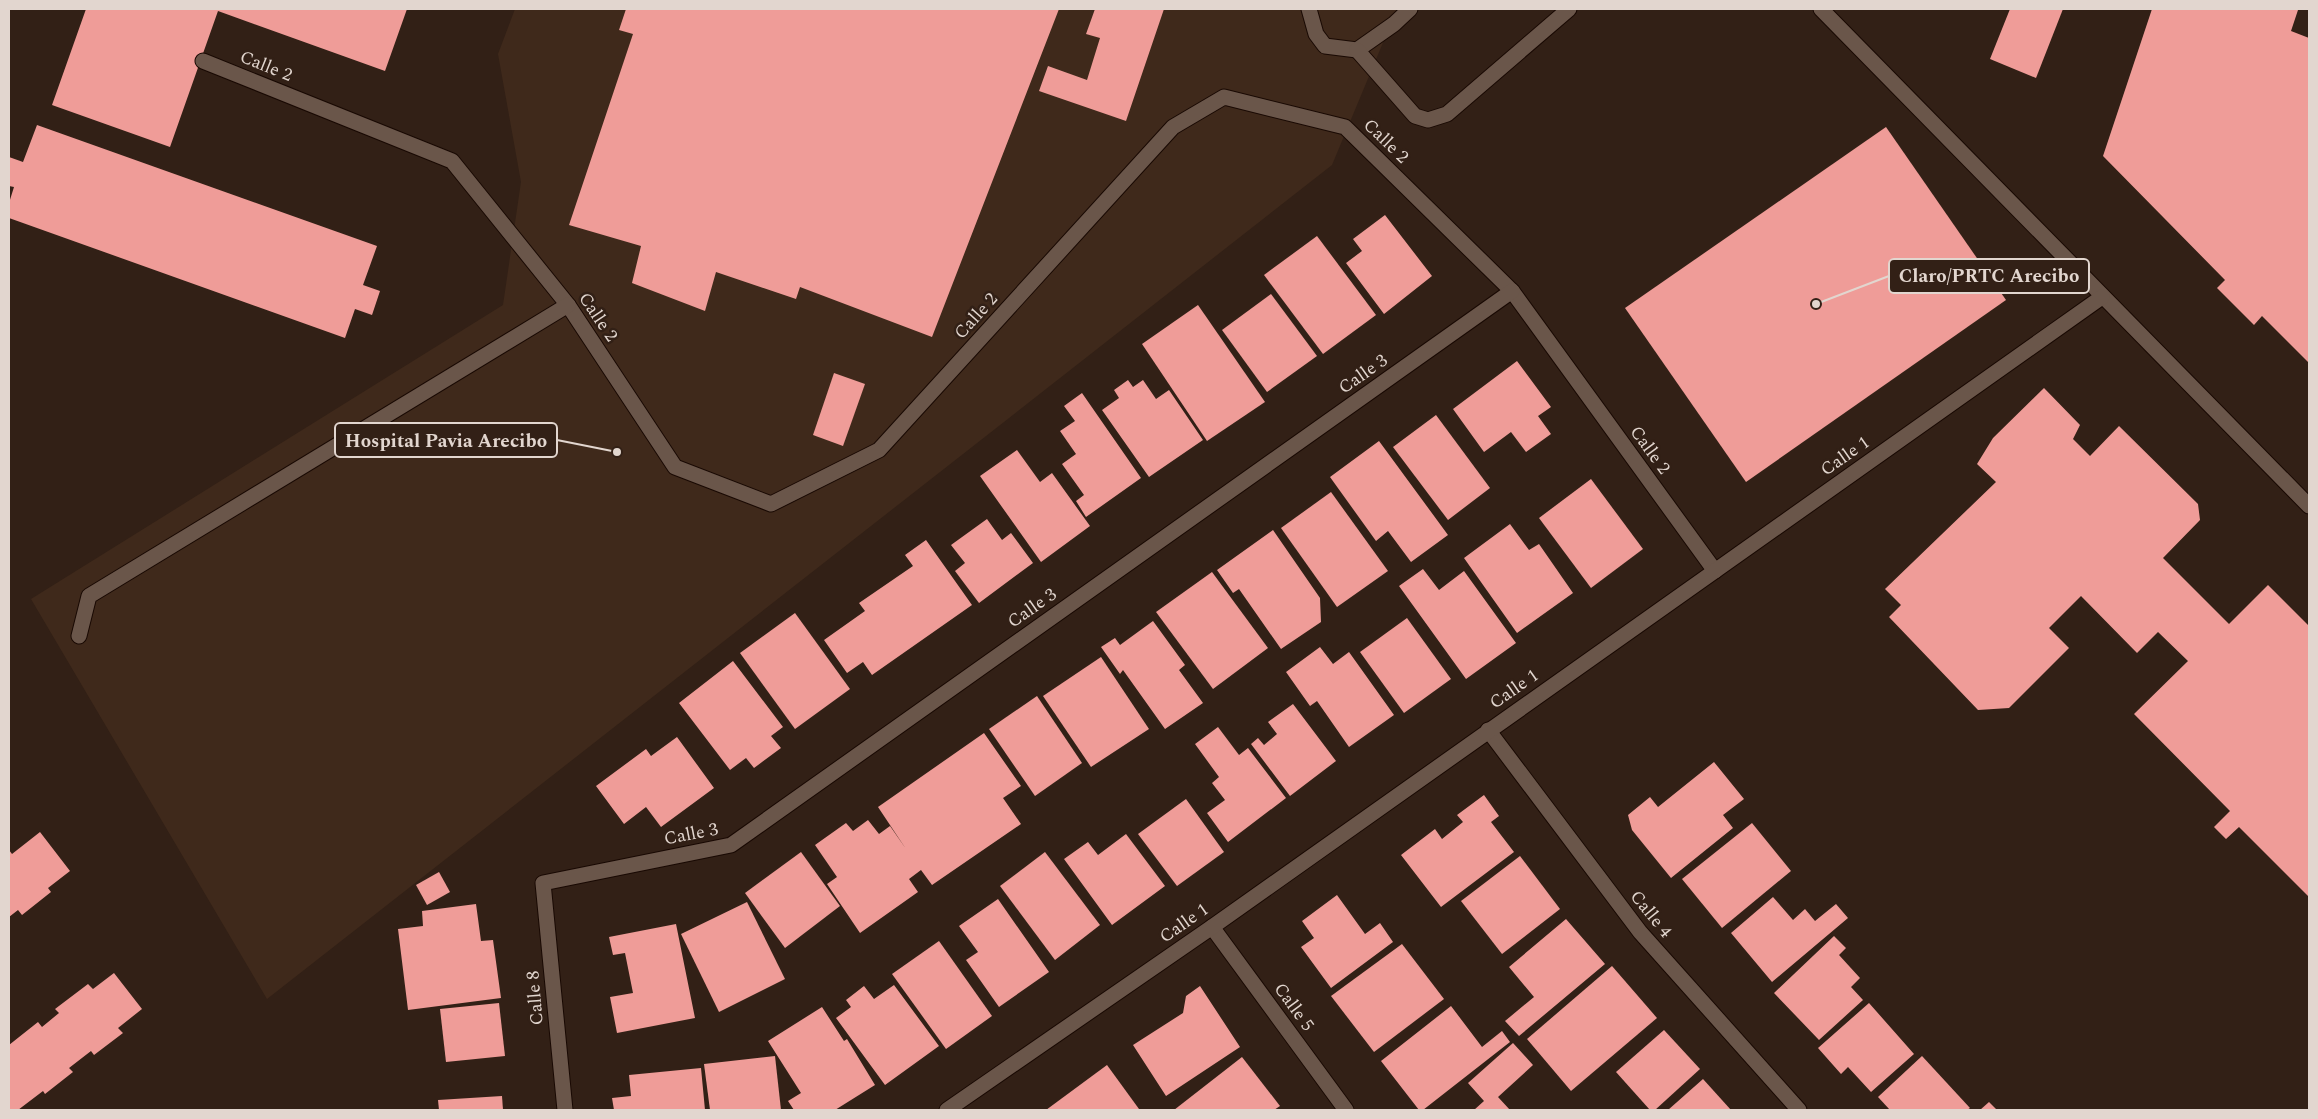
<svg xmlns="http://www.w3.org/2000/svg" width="2318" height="1119" font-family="Spectral,serif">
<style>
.built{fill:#3f291b}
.building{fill:#ef9c98}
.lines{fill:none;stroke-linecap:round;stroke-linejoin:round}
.minor-casing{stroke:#190903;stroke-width:17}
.minor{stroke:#6a564a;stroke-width:15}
.labels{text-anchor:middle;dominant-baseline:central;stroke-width:5;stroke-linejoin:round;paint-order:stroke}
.street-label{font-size:18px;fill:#e2d6cf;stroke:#322016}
.leader{fill:none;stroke:#e2d6cf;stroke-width:2}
.callout-dot{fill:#e2d6cf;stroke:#322016;stroke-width:2}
.callout{fill:#322016;stroke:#e2d6cf;stroke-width:2}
.callout-label{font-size:19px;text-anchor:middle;font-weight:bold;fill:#e2d6cf}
</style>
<rect width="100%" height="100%" fill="#322016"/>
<polygon class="built" points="515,9 1397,9 1332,165 267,999 31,599 503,305 521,182 498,54"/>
<g class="building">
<polygon points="86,9 407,9 385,71 218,11 170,147 52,105"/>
<polygon points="626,9 1059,9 932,337 800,287 796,299 716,272 705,311 632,283 641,246 569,225 633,34 619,30"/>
<polygon points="1095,9 1164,9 1126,121 1039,91 1048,66 1087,80 1100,38 1086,34"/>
<polygon points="2010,9 2063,9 2036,78 1990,59"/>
<polygon points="2152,9 2298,10 2291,31 2309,38 2309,363 2262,316 2254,325 2217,288 2225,280 2103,156"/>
<polygon points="37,125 377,246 363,285 380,291 372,315 355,309 345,338 9,218 9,203 14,187 9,186 9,157 23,162"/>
<polygon points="1886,127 2006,300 1746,482 1625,308"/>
<polygon points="1385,215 1432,276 1384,314 1346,263 1362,251 1353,239"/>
<polygon points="1317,236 1376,315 1323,354 1264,275"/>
<polygon points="1271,294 1317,356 1267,392 1222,330"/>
<polygon points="1198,305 1265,402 1207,441 1142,344"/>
<polygon points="1517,361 1551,407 1538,416 1551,434 1526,452 1511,432 1484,452 1453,409"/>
<polygon points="834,373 865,384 843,446 813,435"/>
<polygon points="1128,380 1133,387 1143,380 1156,399 1169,390 1203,440 1149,477 1102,410 1119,398 1114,390"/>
<polygon points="2044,388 2080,425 2073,439 2090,456 2119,426 2198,504 2200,520 2163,558 2229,624 2268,585 2309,626 2309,897 2239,827 2226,839 2214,827 2230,811 2134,714 2188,661 2158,632 2137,653 2081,596 2049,628 2069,648 2009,708 1978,710 1889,617 1901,605 1885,589 1996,482 1977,464 1993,438"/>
<polygon points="1082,393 1141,478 1086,517 1076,501 1084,495 1062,464 1076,454 1060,431 1075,421 1064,406"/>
<polygon points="1436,415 1490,488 1448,520 1393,447"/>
<polygon points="1379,441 1448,535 1411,562 1388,531 1376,541 1330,477"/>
<polygon points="1017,450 1040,482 1052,473 1090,526 1041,562 980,476"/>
<polygon points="1591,479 1643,549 1591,588 1539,518"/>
<polygon points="1331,492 1388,571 1337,607 1281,528"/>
<polygon points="987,519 1002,540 1011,533 1033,563 979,603 955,571 965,563 951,545"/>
<polygon points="1510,524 1529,550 1539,544 1573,593 1517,633 1464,558"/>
<polygon points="1273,530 1320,598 1321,622 1281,649 1239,589 1233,593 1217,570"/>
<polygon points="926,540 972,605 872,675 863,662 847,673 824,640 865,611 859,603 913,566 905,555"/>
<polygon points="1423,569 1439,590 1464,571 1516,643 1466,679 1399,586"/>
<polygon points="1212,572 1268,648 1213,689 1156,612"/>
<polygon points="795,613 850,689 795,729 740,653"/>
<polygon points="1407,618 1451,679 1404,713 1360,652"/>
<polygon points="1153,621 1185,665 1179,670 1203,703 1165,729 1123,670 1120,674 1101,647 1115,638 1120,645"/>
<polygon points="1320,647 1333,664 1349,652 1394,715 1349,747 1317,701 1310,706 1286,672"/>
<polygon points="1101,657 1149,729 1091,767 1043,696"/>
<polygon points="733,661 783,727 771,736 781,748 754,768 746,758 730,770 679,703"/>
<polygon points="1037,696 1082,763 1035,796 989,729"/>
<polygon points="1293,704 1336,761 1290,796 1251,744 1258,738 1264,745 1277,734 1268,722"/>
<polygon points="1218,727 1239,755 1248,748 1286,798 1228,842 1207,813 1225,800 1212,783 1219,777 1195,744"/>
<polygon points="984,733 1021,786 1003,798 1021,824 932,885 921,870 909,879 918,892 860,933 827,884 837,877 815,845 846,823 853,831 868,820 879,834 890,826 906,849 878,807"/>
<polygon points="677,737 714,788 661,827 646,807 624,824 596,786 646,749 651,756"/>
<polygon points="1714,762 1744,799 1723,815 1733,828 1671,878 1632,830 1628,815 1650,797 1658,807"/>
<polygon points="1484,795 1499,816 1491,822 1514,852 1441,907 1401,855 1435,829 1442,839 1463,822 1457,815"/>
<polygon points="1186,799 1224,852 1177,886 1138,834"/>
<polygon points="1752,823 1791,871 1722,928 1682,879"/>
<polygon points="40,832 70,871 48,888 51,892 22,915 18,910 9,917 9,850 12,854"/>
<polygon points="1126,834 1165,886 1112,925 1064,859 1088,842 1098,855"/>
<polygon points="801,852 840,906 785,948 745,893"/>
<polygon points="1045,852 1100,925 1055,960 1000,886"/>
<polygon points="1520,856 1560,909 1502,954 1461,901"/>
<polygon points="439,872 450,892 427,905 416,885"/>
<polygon points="1337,895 1365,934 1380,923 1393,942 1331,988 1301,947 1314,938 1302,921"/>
<polygon points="1773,897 1793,920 1805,909 1815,921 1836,904 1848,918 1772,982 1731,933"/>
<polygon points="998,899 1049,972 999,1007 966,960 978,952 959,926"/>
<polygon points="747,902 785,979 719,1012 681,934"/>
<polygon points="476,904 481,941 493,940 501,998 408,1010 398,929 423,926 422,911"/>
<polygon points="1566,919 1605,964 1519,1036 1505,1021 1534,997 1509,967"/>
<polygon points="676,924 695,1018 617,1033 610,997 633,993 625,953 613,955 609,937"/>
<polygon points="1834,936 1846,948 1839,955 1860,978 1851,987 1863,1000 1819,1040 1774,993"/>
<polygon points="939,941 992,1016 946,1049 892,974"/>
<polygon points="1402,944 1444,999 1374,1052 1331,996"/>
<polygon points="1612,966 1657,1018 1571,1091 1527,1039"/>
<polygon points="114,973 142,1009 118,1028 123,1033 94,1055 91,1051 69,1068 73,1072 45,1094 43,1091 18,1110 9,1110 9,1045 38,1022 42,1027 59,1013 55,1009 88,984 93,989"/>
<polygon points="894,985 939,1046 885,1085 836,1018 851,1007 846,1000 864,986 874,999"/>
<polygon points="1200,986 1240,1047 1166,1096 1133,1045 1183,1013 1186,996"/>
<polygon points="499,1003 505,1056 446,1062 440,1009"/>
<polygon points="1869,1003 1914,1054 1871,1092 1848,1067 1841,1074 1818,1048"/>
<polygon points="1451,1006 1482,1047 1502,1031 1510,1042 1423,1110 1419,1110 1381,1061"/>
<polygon points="822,1007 844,1041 847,1039 875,1085 835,1110 794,1110 788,1101 801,1093 768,1041"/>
<polygon points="1664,1030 1700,1069 1655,1110 1650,1110 1616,1072"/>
<polygon points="1513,1043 1533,1065 1498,1097 1510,1110 1474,1110 1484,1101 1468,1083"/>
<polygon points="775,1056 781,1110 710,1110 704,1064"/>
<polygon points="1922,1056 1970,1108 1967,1110 1890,1110 1878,1097"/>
<polygon points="1242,1057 1280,1106 1274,1110 1174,1110"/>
<polygon points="1107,1065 1139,1109 1046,1110"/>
<polygon points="701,1068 705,1110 614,1110 612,1098 631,1096 629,1075"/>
<polygon points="1703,1079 1731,1110 1668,1110"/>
<polygon points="502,1096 503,1110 439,1110 438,1100"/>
<polygon points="1989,1102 1997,1110 1980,1110"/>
</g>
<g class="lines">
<defs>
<g id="minor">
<polyline points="1309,9 1316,34 1325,46 1357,50 1394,24 1410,9"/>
<polyline points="1821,9 2309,506"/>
<polyline points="1357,50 1415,116 1428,120 1447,114 1569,9"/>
<polyline points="203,61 452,161 568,305 675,467 771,504 879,450 1173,127 1224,97 1345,127 1512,291 1715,571"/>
<polyline points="79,636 89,596 568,305"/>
<polyline points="1488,730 1640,932 1799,1110"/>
<polyline points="1212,927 1346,1110"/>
<polyline points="565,1110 543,883 731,845 1512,291"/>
<polyline points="947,1110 1212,927 2102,297"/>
</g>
</defs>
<use href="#minor" class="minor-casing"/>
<use href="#minor" class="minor"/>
</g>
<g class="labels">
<g class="street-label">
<text transform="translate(266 66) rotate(22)">Calle 2</text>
<text transform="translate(1386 141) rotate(44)">Calle 2</text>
<text transform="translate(976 316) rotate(-48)">Calle 2</text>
<text transform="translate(598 317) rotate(56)">Calle 2</text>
<text transform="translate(1363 374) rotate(-35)">Calle 3</text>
<text transform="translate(1650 450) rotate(54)">Calle 2</text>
<text transform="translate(1845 456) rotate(-35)">Calle 1</text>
<text transform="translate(1032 608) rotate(-35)">Calle 3</text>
<text transform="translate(1514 689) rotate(-35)">Calle 1</text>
<text transform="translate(691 834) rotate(-11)">Calle 3</text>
<text transform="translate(1651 914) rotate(51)">Calle 4</text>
<text transform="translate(1184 923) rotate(-35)">Calle 1</text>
<text transform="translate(535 998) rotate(-95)">Calle 8</text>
<text transform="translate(1294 1007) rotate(54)">Calle 5</text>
</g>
</g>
<path class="leader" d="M1816 304L1889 276M617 452L557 440"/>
<g class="callout-dot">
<circle cx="1816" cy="304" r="5"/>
<circle cx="617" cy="452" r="5"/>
</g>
<g class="callout">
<rect x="1889" y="259" width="200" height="34" rx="5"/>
<rect x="335" y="423" width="222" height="34" rx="5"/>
</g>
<g class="callout-label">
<text x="1989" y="282">Claro/PRTC Arecibo</text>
<text x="446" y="447">Hospital Pavia Arecibo</text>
</g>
<rect width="2318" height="1119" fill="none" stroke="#e2d6cf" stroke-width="20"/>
</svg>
